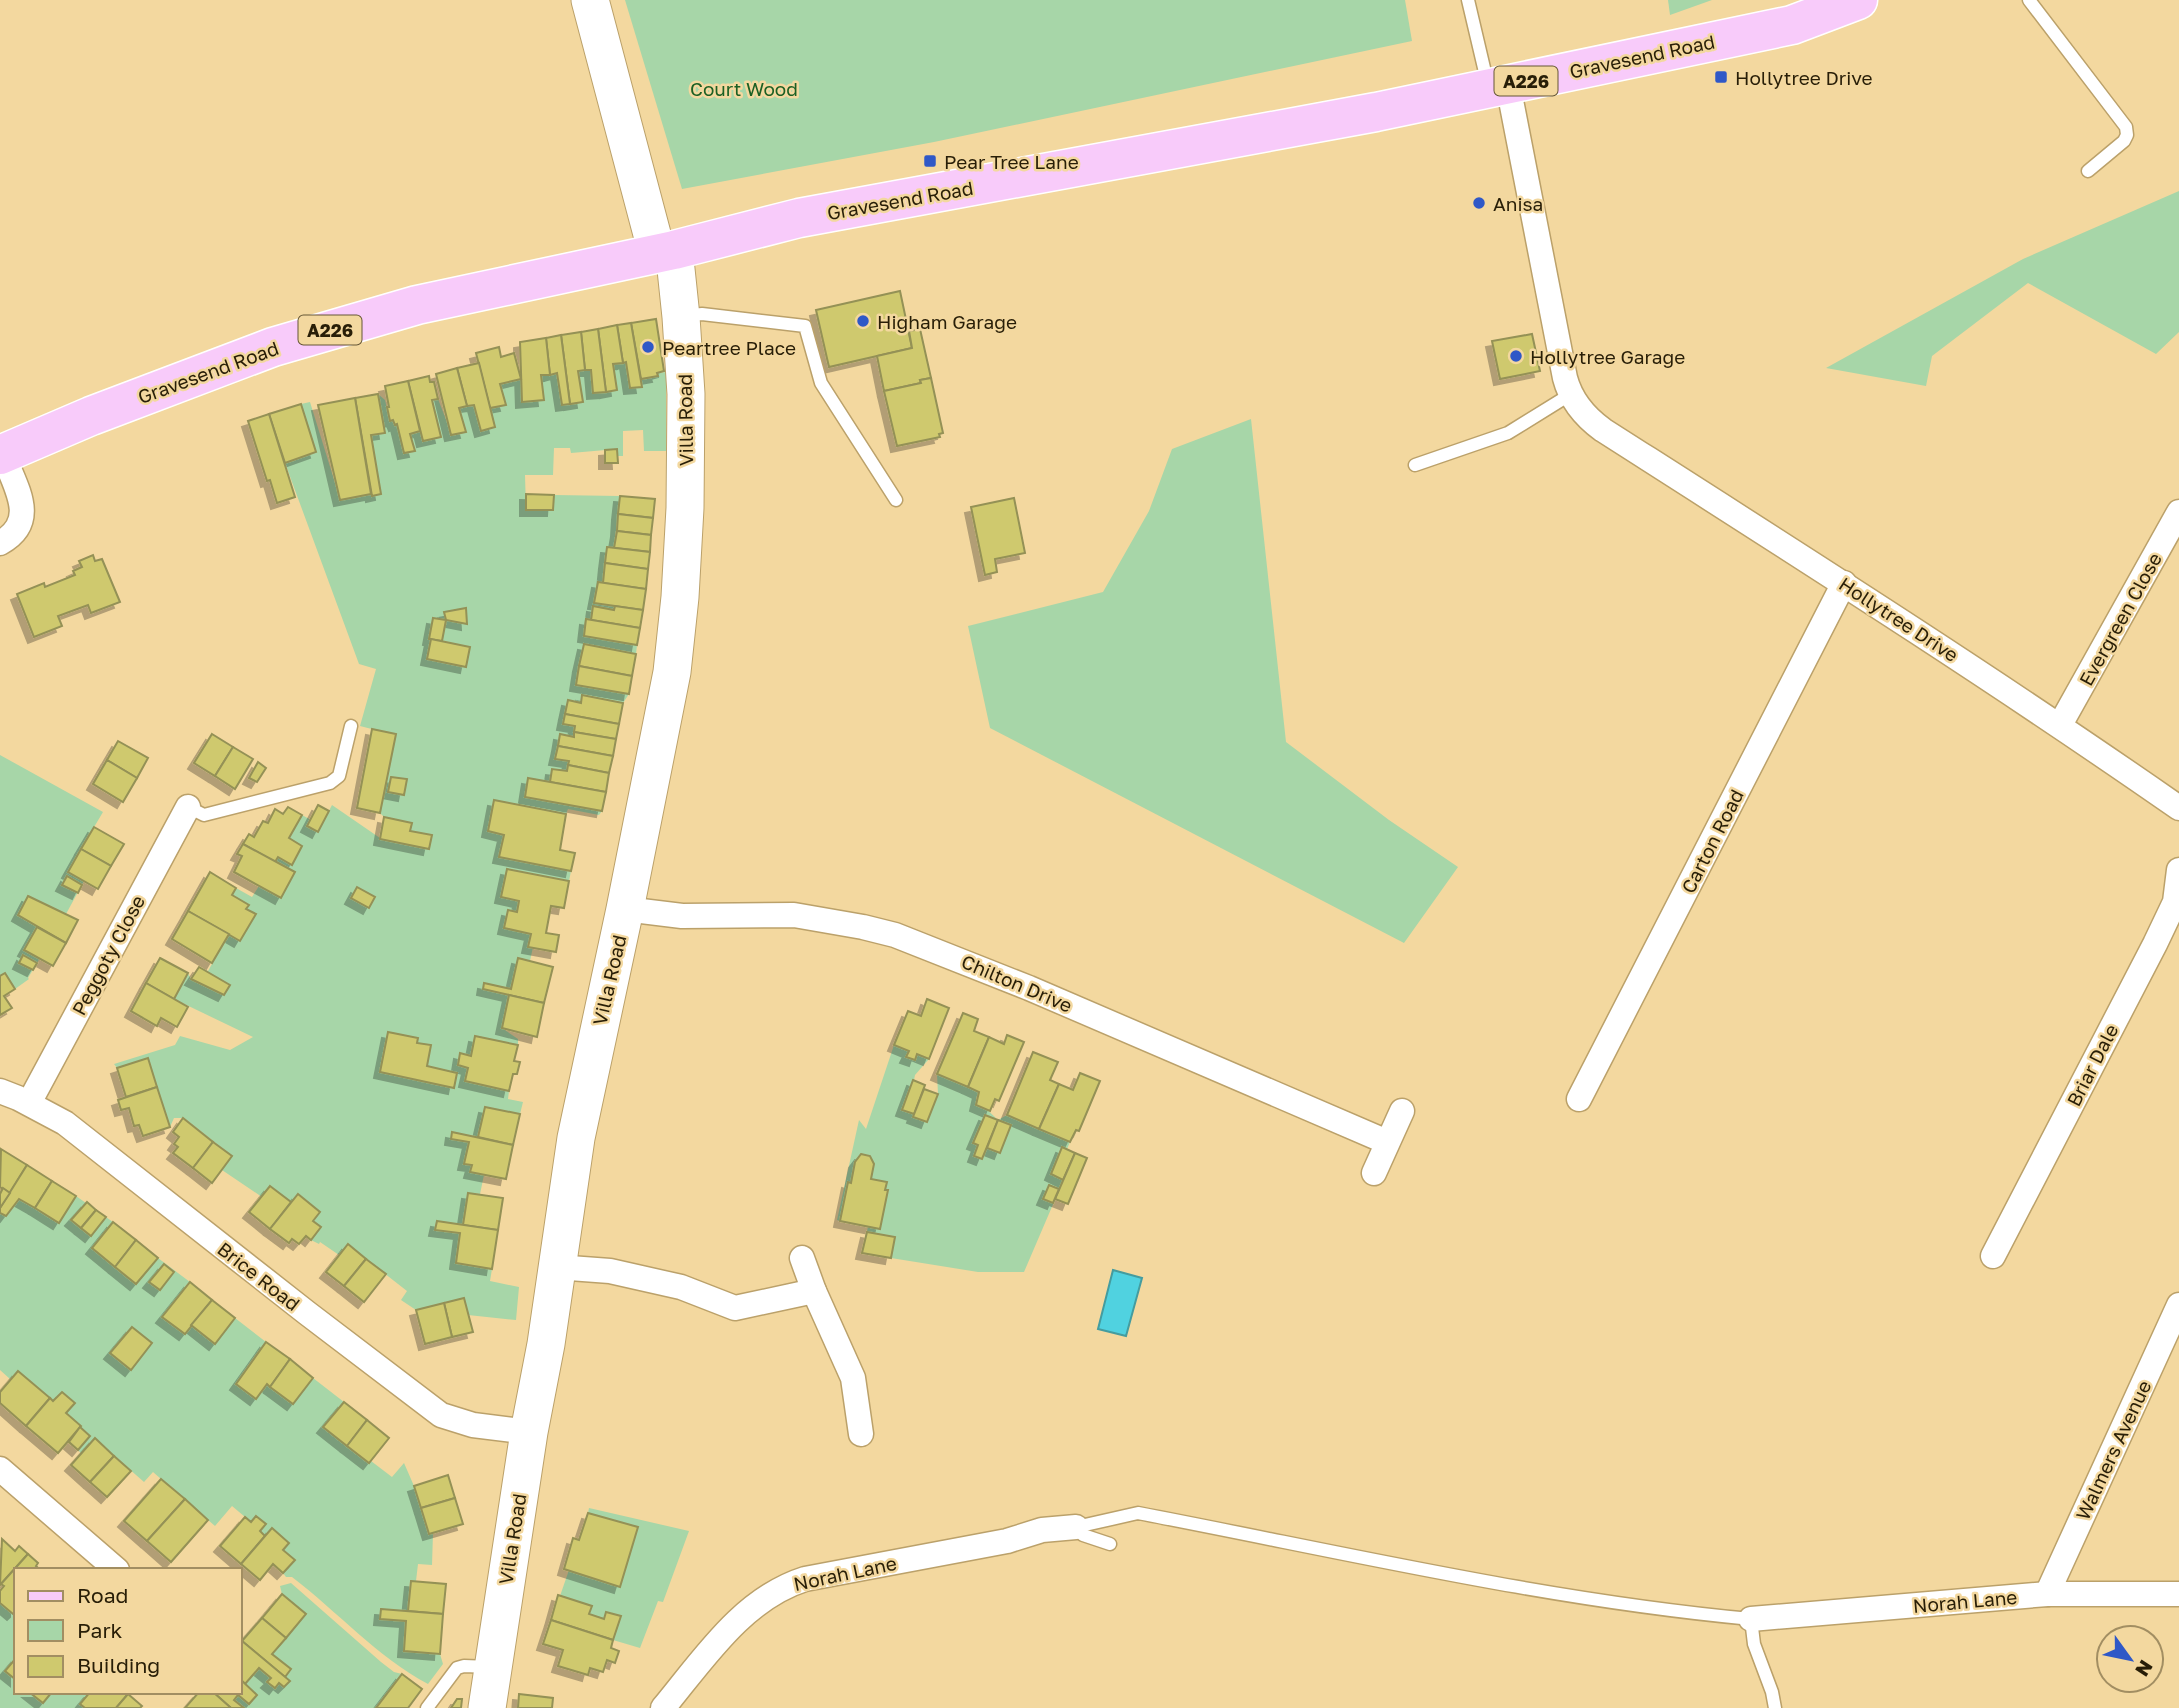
<svg xmlns="http://www.w3.org/2000/svg" width="2179" height="1708" font-family="'Golos Text',sans-serif">
<style>
.green{fill:#a7d6a8}
.water{fill:#50d2e0;stroke:#449c9f;stroke-width:2}
.building{fill:#cfc96e;stroke:#949156;stroke-width:2;filter:url(#shadow)}
.lines{fill:none;stroke-linecap:round;stroke-linejoin:round}
.lane-casing{stroke:#bba16a;stroke-width:15}
.street-casing{stroke:#bba16a;stroke-width:27}
.secondary-casing{stroke:#bba16a;stroke-width:39}
.primary-casing{stroke:#fff;stroke-width:41}
.lane{stroke:#fff;stroke-width:12}
.street{stroke:#fff;stroke-width:24}
.secondary{stroke:#fff;stroke-width:37}
.primary{stroke:#f8cbfa;stroke-width:38}
.poi-dot{fill:#2f58c7;stroke:#f3d89f;stroke-width:2.5}
.labels{text-anchor:middle;dominant-baseline:central;stroke-width:5;stroke-linejoin:round;paint-order:stroke}
.shield{fill:#f3d89f;stroke:#655635;stroke-width:2}
.shield-label{font-size:18px;font-weight:bold;fill:#281e07}
.street-label{font-size:19px;fill:#281e07;stroke:#f3d89f}
.poi-label{font-size:19px;fill:#281e07;stroke:#f3d89f;text-anchor:start}
.park-label{font-size:19px;fill:#1c6024;stroke:#f3d89f}
</style>
<defs>
<filter id="shadow"><feDropShadow dx="-6" dy="6" stdDeviation="0" flood-color="#0004"/></filter>
</defs>
<rect width="100%" height="100%" fill="#f3d89f"/>
<g class="green">
<polygon points="625,0 1405,0 1412,41 934,142 682,189"/>
<polygon points="1668,0 1712,0 1670,15"/>
<polygon points="2179,191 2179,332 2156,354 2028,283 1932,356 1926,386 1826,368 2023,259"/>
<path d="M626,362L630,388L642,386L641,379L658,376L657,373L666,372V451H644L643,430L623,431V456H618L617,449L571,453L570,448H554L553,475H525L526,510H553L554,495L620,496L614,548H607L603,583H598L594,603L615,606L614,610L593,606L591,620H586L584,636L637,645L636,654L584,644L576,685L629,694L623,703L582,696L581,703L568,700L563,724L575,726L574,737L560,735L555,758L569,761L567,771L552,769L550,782L528,778L526,797L602,811L599,815L568,809L566,814L494,800L488,831L504,835L499,857L571,871L569,881L507,869L501,897L519,901L517,912L508,910L504,928L531,934L528,946L533,947L530,961L518,959L511,989L484,984L483,988L509,995L502,1028L518,1039V1045L476,1036L471,1056L460,1053L458,1065L468,1068L466,1081L509,1091L508,1099L523,1102L520,1114L485,1107L478,1137L452,1132L451,1139L469,1142L465,1164L472,1165L471,1172L484,1175L480,1194L468,1193L463,1225L437,1221L436,1230L460,1233L456,1263L492,1269L490,1281L519,1287L516,1320L468,1315L464,1298L416,1310L401,1300L407,1291L348,1245L339,1255L320,1242L319,1244L311,1240L321,1227L313,1221L320,1212L298,1194L291,1202L270,1186L262,1197L222,1170L232,1156L184,1118H174L170,1127L148,1058L117,1068L114,1064L175,1045L180,1036L230,1050L253,1037L174,999L188,973L191,979L199,967L208,971L229,934L240,941L255,915L246,909L248,904L232,895L236,888L252,897L259,886L281,898L295,872L275,862L278,857L292,864L302,846L289,838L302,815L311,820L307,827L318,832L332,805L380,838L384,817L380,813L395,735L360,726L376,669L359,664L285,463L316,452L301,404L310,402L340,499L371,494L372,496L380,494L371,435L385,433L378,394L385,400L390,421L393,420L395,424H397L405,453L414,451L410,434L420,431L423,441L441,437L432,400L438,399L452,435L466,431L459,408C476,404 489,408 506,404L500,384L521,379L523,402L544,399L541,375L557,373L562,405L583,401L578,371L591,370L594,393L616,390L613,364Z"/>
<polygon points="1251,419 1286,742 1389,820 1458,867 1404,943 990,728 968,626 1103,592 1149,511 1172,449"/>
<polygon points="0,755 103,812 68,871 84,881 66,914 28,896 18,914 38,926 24,949 40,958 28,978 29,979 15,989 5,974 0,976"/>
<polygon points="894,1045 909,1051 907,1057 915,1060 917,1054 929,1059 915,1075 914,1080 925,1085 913,1117 927,1122 938,1094 937,1074 979,1092 976,1099 998,1120 1007,1115 1070,1142 1067,1149 1075,1153 1024,1272 978,1272 891,1258 895,1238 867,1232 868,1226 887,1190 885,1190 886,1182 871,1179 874,1164 870,1156 861,1154 855,1162 851,1183 847,1183 840,1221 837,1220 859,1120 866,1129"/>
<path d="M76,1196L113,1222L92,1248L136,1284L158,1258L190,1282L163,1316L184,1334L191,1325L215,1344L235,1318L266,1342L247,1367L256,1399L267,1384L293,1404L313,1378L344,1402L324,1427L369,1463L371,1461L392,1477L404,1463L414,1486L429,1534L433,1533L432,1565L418,1564L416,1581H410L408,1611L381,1609L380,1619L406,1621L404,1651L440,1654L443,1664L428,1684C377,1657 338,1612 292,1577H286L283,1573L295,1560L260,1531L266,1524L256,1516L251,1522L232,1506L215,1526L153,1472L144,1482L95,1439L81,1453L69,1442L81,1426L66,1413L74,1403L62,1392L53,1401L18,1371L10,1379L0,1370V1213L6,1216L19,1199L59,1223Z"/>
<polygon points="589,1508 689,1531 663,1602 658,1601 640,1648 613,1640 621,1616 607,1612 604,1619 589,1614 592,1606 560,1596 569,1570 620,1587 638,1527 588,1513"/>
<polygon points="291,1583 381,1662 394,1672 402,1674 376,1708 244,1708 234,1700 238,1695 257,1695 245,1684 259,1668 271,1678 267,1682 274,1688 279,1683 284,1687 289,1681 285,1677 290,1669 272,1654 305,1614 282,1594 280,1586"/>
<polygon points="0,1603 13,1614 16,1611 16,1692 90,1692 80,1703 85,1708 0,1708"/>
</g>
<polygon class="water" points="1113,1270 1142,1278 1126,1336 1098,1329"/>
<g class="building">
<polygon points="900,291 912,348 829,367 816,310"/>
<polygon points="656,319 664,371 657,373 658,376 641,379 631,323"/>
<polygon points="631,323 642,387 630,388 626,362 623,363 617,325"/>
<polygon points="617,325 623,363 613,364 617,390 606,392 598,329"/>
<polygon points="598,329 606,392 593,393 591,370 585,370 581,332"/>
<polygon points="920,329 931,378 920,380 921,383 884,391 877,356 912,348 909,331"/>
<polygon points="581,332 585,370 578,371 583,402 570,404 561,335"/>
<polygon points="1532,334 1540,371 1500,379 1492,341"/>
<polygon points="561,335 570,404 562,405 557,373 550,375 546,338"/>
<polygon points="546,338 550,375 541,375 544,400 522,402 520,342"/>
<polygon points="499,347 501,357 514,353 521,379 500,384 506,405 490,408 476,353"/>
<polygon points="479,363 495,427 481,431 474,405 467,406 457,368"/>
<polygon points="457,368 467,406 459,408 466,432 451,435 436,374"/>
<polygon points="429,376 430,382 434,382 438,399 432,400 441,437 423,441 408,381"/>
<polygon points="931,378 943,433 939,434 940,437 897,446 884,391 921,383 920,380"/>
<polygon points="408,381 420,431 410,434 415,451 404,453 397,424 395,425 393,420 390,421 387,407 389,407 385,386"/>
<polygon points="378,394 385,433 371,435 381,494 372,496 355,398"/>
<polygon points="355,398 371,494 340,500 318,405"/>
<polygon points="301,404 316,452 285,463 269,414"/>
<polygon points="269,414 295,497 277,503 270,480 267,481 248,421"/>
<polygon points="617,449 618,463 605,463 605,450"/>
<polygon points="526,494 554,495 553,510 526,510"/>
<polygon points="620,496 655,499 653,518 618,514"/>
<polygon points="1014,498 1025,553 995,559 997,572 985,575 971,507"/>
<polygon points="618,514 653,518 651,535 617,531"/>
<polygon points="617,531 651,535 650,552 614,548"/>
<polygon points="607,547 650,552 648,569 605,563"/>
<polygon points="93,555 95,561 102,559 120,602 91,613 88,605 58,616 62,626 34,637 17,594 44,583 45,587 75,575 73,571 82,567 79,561"/>
<polygon points="605,563 648,569 646,589 603,583"/>
<polygon points="598,582 646,589 643,610 594,603"/>
<polygon points="593,606 614,610 615,606 643,610 640,628 591,620"/>
<polygon points="466,608 467,624 446,620 444,612"/>
<polygon points="433,618 446,620 442,641 429,639"/>
<polygon points="586,619 640,628 637,645 584,636"/>
<polygon points="431,639 470,647 466,667 427,659"/>
<polygon points="584,644 636,654 632,676 579,666"/>
<polygon points="579,666 632,676 629,694 576,685"/>
<polygon points="582,695 623,703 619,724 565,714 568,700 581,703"/>
<polygon points="565,714 619,724 616,739 574,732 575,726 563,724"/>
<polygon points="372,729 396,734 380,813 357,808"/>
<polygon points="574,732 616,739 613,756 558,746 560,734 574,737"/>
<polygon points="212,734 233,747 215,776 194,763"/>
<polygon points="118,741 148,758 137,778 107,760"/>
<polygon points="558,746 613,756 609,773 568,765 569,761 555,759"/>
<polygon points="233,747 253,759 235,789 215,776"/>
<polygon points="107,760 137,778 123,802 93,784"/>
<polygon points="258,762 266,768 257,782 249,778"/>
<polygon points="568,765 609,773 606,792 550,782 552,769 567,771"/>
<polygon points="391,777 407,779 404,795 388,792"/>
<polygon points="528,778 606,792 602,811 525,797"/>
<polygon points="494,800 566,814 560,850 575,853 571,871 499,857 504,835 488,831"/>
<polygon points="318,805 329,811 318,832 307,826"/>
<polygon points="288,807 302,815 289,838 302,846 292,865 278,857 275,862 243,844 249,834 254,837 263,821 268,823 275,809 283,814"/>
<polygon points="384,817 412,823 410,831 432,835 429,849 380,839"/>
<polygon points="94,827 124,844 111,866 81,849"/>
<polygon points="243,844 295,872 281,898 234,872 242,856 237,854"/>
<polygon points="81,849 111,866 98,889 68,872"/>
<polygon points="507,869 569,881 564,908 551,906 546,933 559,935 556,952 528,947 531,934 504,928 508,910 517,912 519,901 501,897"/>
<polygon points="210,872 236,888 232,895 249,905 246,909 256,914 240,941 188,911"/>
<polygon points="67,876 82,885 78,893 62,885"/>
<polygon points="357,887 375,897 369,908 351,898"/>
<polygon points="28,896 78,920 66,943 18,915"/>
<polygon points="188,911 229,934 212,963 172,939"/>
<polygon points="37,927 66,943 53,966 24,950"/>
<polygon points="23,955 37,963 33,970 19,963"/>
<polygon points="160,958 188,973 174,999 146,983"/>
<polygon points="518,958 553,967 544,1003 483,989 484,983 511,989"/>
<polygon points="199,967 230,985 224,995 191,979"/>
<polygon points="5,973 15,989 4,996 12,1008 0,1015 0,976"/>
<polygon points="146,983 188,1007 177,1027 161,1018 157,1026 131,1011"/>
<polygon points="509,995 544,1003 537,1037 502,1028"/>
<polygon points="927,999 949,1008 929,1059 917,1054 915,1060 906,1057 909,1051 894,1045 908,1011 921,1016"/>
<polygon points="963,1013 978,1019 974,1031 989,1037 968,1087 937,1074"/>
<polygon points="388,1032 418,1038 417,1043 431,1045 427,1066 457,1073 454,1088 380,1072"/>
<polygon points="1007,1035 1024,1042 999,1101 995,1099 990,1111 976,1105 979,1092 968,1087 989,1037 1004,1044"/>
<polygon points="475,1036 518,1045 514,1061 520,1062 517,1074 513,1074 509,1091 465,1081 468,1068 458,1065 460,1053 471,1056"/>
<polygon points="1033,1052 1058,1062 1050,1080 1059,1084 1039,1129 1007,1115"/>
<polygon points="148,1058 157,1087 126,1097 117,1068"/>
<polygon points="1080,1073 1100,1081 1079,1131 1076,1130 1070,1142 1039,1129 1059,1084 1073,1090"/>
<polygon points="913,1080 925,1085 914,1114 902,1110"/>
<polygon points="157,1087 170,1127 143,1136 139,1125 134,1126 129,1108 121,1110 118,1100"/>
<polygon points="924,1089 938,1094 927,1122 913,1117"/>
<polygon points="485,1107 520,1114 513,1145 478,1137"/>
<polygon points="985,1115 998,1120 982,1159 974,1156 978,1145 973,1143"/>
<polygon points="183,1118 213,1142 193,1168 173,1153 178,1147 174,1144 179,1137 173,1132"/>
<polygon points="998,1120 1011,1125 1000,1153 987,1148"/>
<polygon points="452,1132 513,1145 506,1179 470,1172 472,1165 464,1164 469,1142 451,1139"/>
<polygon points="213,1142 232,1156 212,1183 193,1168"/>
<polygon points="1062,1147 1075,1153 1063,1180 1051,1174"/>
<polygon points="1,1149 27,1165 10,1193 0,1187"/>
<polygon points="1075,1153 1087,1158 1068,1204 1055,1199"/>
<polygon points="861,1154 870,1156 874,1164 871,1179 887,1182 885,1190 888,1190 880,1229 840,1221 848,1182 851,1183 855,1162"/>
<polygon points="27,1165 52,1181 35,1208 19,1199 6,1216 0,1213 0,1208"/>
<polygon points="52,1181 76,1196 59,1223 35,1208"/>
<polygon points="1049,1185 1059,1189 1053,1203 1043,1199"/>
<polygon points="270,1186 291,1202 270,1229 249,1212"/>
<polygon points="3,1188 10,1193 0,1208 0,1194"/>
<polygon points="468,1193 503,1198 498,1230 463,1225"/>
<polygon points="298,1194 320,1212 313,1221 321,1227 311,1240 306,1236 299,1244 292,1239 289,1243 270,1229"/>
<polygon points="87,1202 96,1210 81,1228 71,1220"/>
<polygon points="96,1210 106,1217 91,1236 81,1228"/>
<polygon points="437,1221 498,1230 492,1269 456,1263 460,1233 435,1230"/>
<polygon points="113,1222 136,1240 115,1267 92,1248"/>
<polygon points="867,1232 895,1237 891,1258 862,1253"/>
<polygon points="136,1240 158,1258 136,1284 115,1267"/>
<polygon points="348,1244 366,1259 344,1286 326,1272"/>
<polygon points="366,1259 386,1274 364,1302 344,1286"/>
<polygon points="164,1264 174,1272 160,1290 149,1282"/>
<polygon points="190,1282 212,1300 185,1334 162,1317"/>
<polygon points="464,1298 473,1332 452,1337 444,1303"/>
<polygon points="212,1300 235,1318 215,1344 191,1325"/>
<polygon points="444,1303 452,1337 425,1344 416,1310"/>
<polygon points="132,1327 152,1343 131,1370 110,1353"/>
<polygon points="266,1342 290,1359 270,1387 267,1384 256,1399 236,1384"/>
<polygon points="290,1359 313,1378 293,1404 270,1387"/>
<polygon points="18,1371 50,1398 26,1426 0,1403 0,1392"/>
<polygon points="62,1392 75,1403 66,1413 81,1426 58,1453 26,1426 50,1398 53,1401"/>
<polygon points="344,1402 367,1420 347,1446 323,1427"/>
<polygon points="367,1420 389,1438 369,1463 347,1446"/>
<polygon points="80,1427 90,1436 78,1450 69,1442"/>
<polygon points="95,1438 114,1456 90,1482 71,1465"/>
<polygon points="114,1456 131,1471 107,1497 90,1482"/>
<polygon points="448,1475 455,1498 421,1508 414,1486"/>
<polygon points="161,1479 185,1499 147,1541 124,1521"/>
<polygon points="455,1498 463,1524 429,1534 421,1508"/>
<polygon points="185,1499 208,1520 171,1562 147,1541"/>
<polygon points="588,1513 638,1527 620,1587 564,1569 573,1538 579,1540"/>
<polygon points="256,1516 266,1524 260,1531 265,1536 241,1564 220,1546 245,1517 251,1522"/>
<polygon points="272,1528 289,1543 283,1550 295,1560 283,1573 273,1564 260,1580 241,1564"/>
<polygon points="2,1539 15,1551 19,1546 28,1554 0,1585"/>
<polygon points="28,1554 38,1563 36,1566 40,1570 16,1570 16,1611 13,1614 0,1603 0,1591 4,1586 1,1584"/>
<polygon points="411,1581 446,1584 443,1614 408,1611"/>
<polygon points="282,1594 306,1614 286,1638 262,1618"/>
<polygon points="558,1595 592,1606 589,1614 604,1619 606,1612 621,1616 613,1640 551,1620"/>
<polygon points="381,1609 443,1614 440,1654 404,1651 406,1621 380,1619"/>
<polygon points="262,1618 286,1638 272,1654 291,1669 285,1677 242,1641"/>
<polygon points="551,1620 613,1640 611,1648 619,1651 615,1663 607,1660 603,1672 590,1668 588,1675 558,1666 563,1650 543,1644"/>
<polygon points="242,1641 290,1681 284,1687 279,1683 275,1688 267,1682 271,1678 259,1668 245,1684 240,1679 240,1644"/>
<polygon points="16,1658 16,1680 5,1671"/>
<polygon points="402,1674 422,1689 408,1708 376,1708"/>
<polygon points="240,1679 257,1695 249,1704 238,1695 234,1700 244,1708 231,1708 213,1692 240,1692"/>
<polygon points="29,1692 52,1692 43,1703"/>
<polygon points="90,1692 126,1692 128,1694 116,1708 85,1708 80,1704"/>
<polygon points="199,1692 213,1692 231,1708 185,1708"/>
<polygon points="128,1694 142,1706 140,1708 116,1708"/>
<polygon points="519,1694 553,1698 552,1708 518,1708"/>
<polygon points="457,1699 462,1699 461,1708 451,1708"/>
</g>
<g class="lines">
<defs>
<g id="lane">
<polyline points="1468,0 1488,85"/>
<polyline points="2029,0 2126,127 2127,135 2124,141 2088,171"/>
<polyline points="683,316 702,314 805,326 821,383 896,500"/>
<polyline points="1415,465 1508,433 1571,394"/>
<polyline points="188,807 204,815 330,783 339,776 351,726"/>
<path d="M1076,1527L1138,1513C1342,1552 1545,1600 1751,1619L1754,1644L1772,1692L1775,1708"/>
<polyline points="1076,1527 1083,1535 1110,1544"/>
<polyline points="427,1708 457,1668 464,1666 490,1667"/>
</g>
<g id="street">
<path d="M1508,85L1565,378C1571,401 1585,417 1603,430C1797,554 1991,677 2179,808"/>
<path d="M0,543C40,521 15,487 3,454"/>
<polyline points="2060,725 2179,512"/>
<polyline points="625,909 682,916 794,915 863,927 895,935 1029,988 1387,1142"/>
<polyline points="0,1091 18,1098 65,1123 307,1313 441,1415 473,1425 529,1432"/>
<polyline points="1579,1099 1844,583"/>
<polyline points="29,1103 188,807"/>
<polyline points="1374,1173 1402,1111"/>
<polyline points="1993,1256 2155,944 2175,902 2179,870"/>
<polyline points="802,1258 814,1291 853,1378 861,1434"/>
<polyline points="556,1267 610,1271 681,1287 735,1308 814,1291"/>
<polyline points="0,1469 117,1570"/>
<polyline points="2047,1594 2179,1305"/>
<polyline points="1751,1619 2047,1594 2179,1594"/>
<path d="M663,1708C703,1660 742,1599 805,1579L1007,1541L1042,1530L1076,1527"/>
</g>
<g id="secondary">
<polyline points="590,0 657,253"/>
<polyline points="487,1708 529,1432 546,1344 576,1138 625,909 672,672 680,597 685,508 686,394 681,317 674,250"/>
</g>
<polyline id="primary" points="0,455 91,416 273,347 417,305 674,250 799,218 1376,112 1792,25 1858,0"/>
</defs>
<use href="#lane" class="lane-casing"/>
<use href="#street" class="street-casing"/>
<use href="#secondary" class="secondary-casing"/>
<use href="#primary" class="primary-casing"/>
<use href="#lane" class="lane"/>
<use href="#street" class="street"/>
<use href="#secondary" class="secondary"/>
<use href="#primary" class="primary"/>
</g>
<g class="poi-dot">
<rect x="1714" y="70" width="14" height="14" rx="3.5"/>
<rect x="923" y="154" width="14" height="14" rx="3.5"/>
<circle cx="1479" cy="203" r="7"/>
<circle cx="863" cy="321" r="7"/>
<circle cx="648" cy="347" r="7"/>
<circle cx="1516" cy="356" r="7"/>
</g>
<g class="labels">
<g class="shield">
<rect x="1494.5" y="66.5" width="63" height="29" rx="5"/>
<rect x="298.5" y="315.5" width="63" height="29" rx="5"/>
</g>
<g class="shield-label">
<text x="1526" y="81">A226</text>
<text x="330" y="330">A226</text>
</g>
<g class="street-label">
<text transform="translate(1642 56) rotate(-12)">Gravesend Road</text>
<text transform="translate(900 200) rotate(-10)">Gravesend Road</text>
<text transform="translate(208 372) rotate(-20)">Gravesend Road</text>
<text transform="translate(685 420) rotate(-91)">Villa Road</text>
<text transform="translate(1899 619) rotate(33)">Hollytree Drive</text>
<text transform="translate(2120 619) rotate(-61)">Evergreen Close</text>
<text transform="translate(1712 841) rotate(-63)">Carton Road</text>
<text transform="translate(108 955) rotate(-62)">Peggoty Close</text>
<text transform="translate(609 980) rotate(-77)">Villa Road</text>
<text transform="translate(1017 983) rotate(23)">Chilton Drive</text>
<text transform="translate(2092 1065) rotate(-63)">Briar Dale</text>
<text transform="translate(259 1276) rotate(38)">Brice Road</text>
<text transform="translate(2113 1450) rotate(-65)">Walmers Avenue</text>
<text transform="translate(512 1539) rotate(-81)">Villa Road</text>
<text transform="translate(845 1573) rotate(-12)">Norah Lane</text>
<text transform="translate(1965 1601) rotate(-5)">Norah Lane</text>
</g>
<g class="poi-label">
<text x="1735" y="77">Hollytree Drive</text>
<text x="944" y="161">Pear Tree Lane</text>
<text x="1493" y="203">Anisa</text>
<text x="877" y="321">Higham Garage</text>
<text x="662" y="347">Peartree Place</text>
<text x="1530" y="356">Hollytree Garage</text>
</g>
<g class="park-label">
<text x="744" y="88">Court Wood</text>
</g>
</g>
<rect x="14" y="1568" width="228" height="126" fill="#f3d89f" stroke="#a28e62" stroke-width="2"/>
<rect x="28" y="1591" width="35" height="10" fill="#f8cbfa" stroke="#a28e62" stroke-width="2"/>
<text x="77" y="1603" font-size="21" fill="#281e07">Road</text>
<rect x="28" y="1620" width="35" height="21" fill="#a7d6a8" stroke="#a28e62" stroke-width="2"/>
<text x="77" y="1638" font-size="21" fill="#281e07">Park</text>
<rect x="28" y="1656" width="35" height="21" fill="#cfc96e" stroke="#a28e62" stroke-width="2"/>
<text x="77" y="1673" font-size="21" fill="#281e07">Building</text>
<g transform="translate(2130 1659) rotate(123)"><circle r="33" fill="#f3d89f" stroke="#a28e62" stroke-width="2"/>
<path d="M0-5L12 26L0 18L-12 26Z" fill="#2f58c7"/>
<text y="-10" font-size="19" font-weight="bold" text-anchor="middle" fill="#281e07">N</text>
</g>
</svg>
